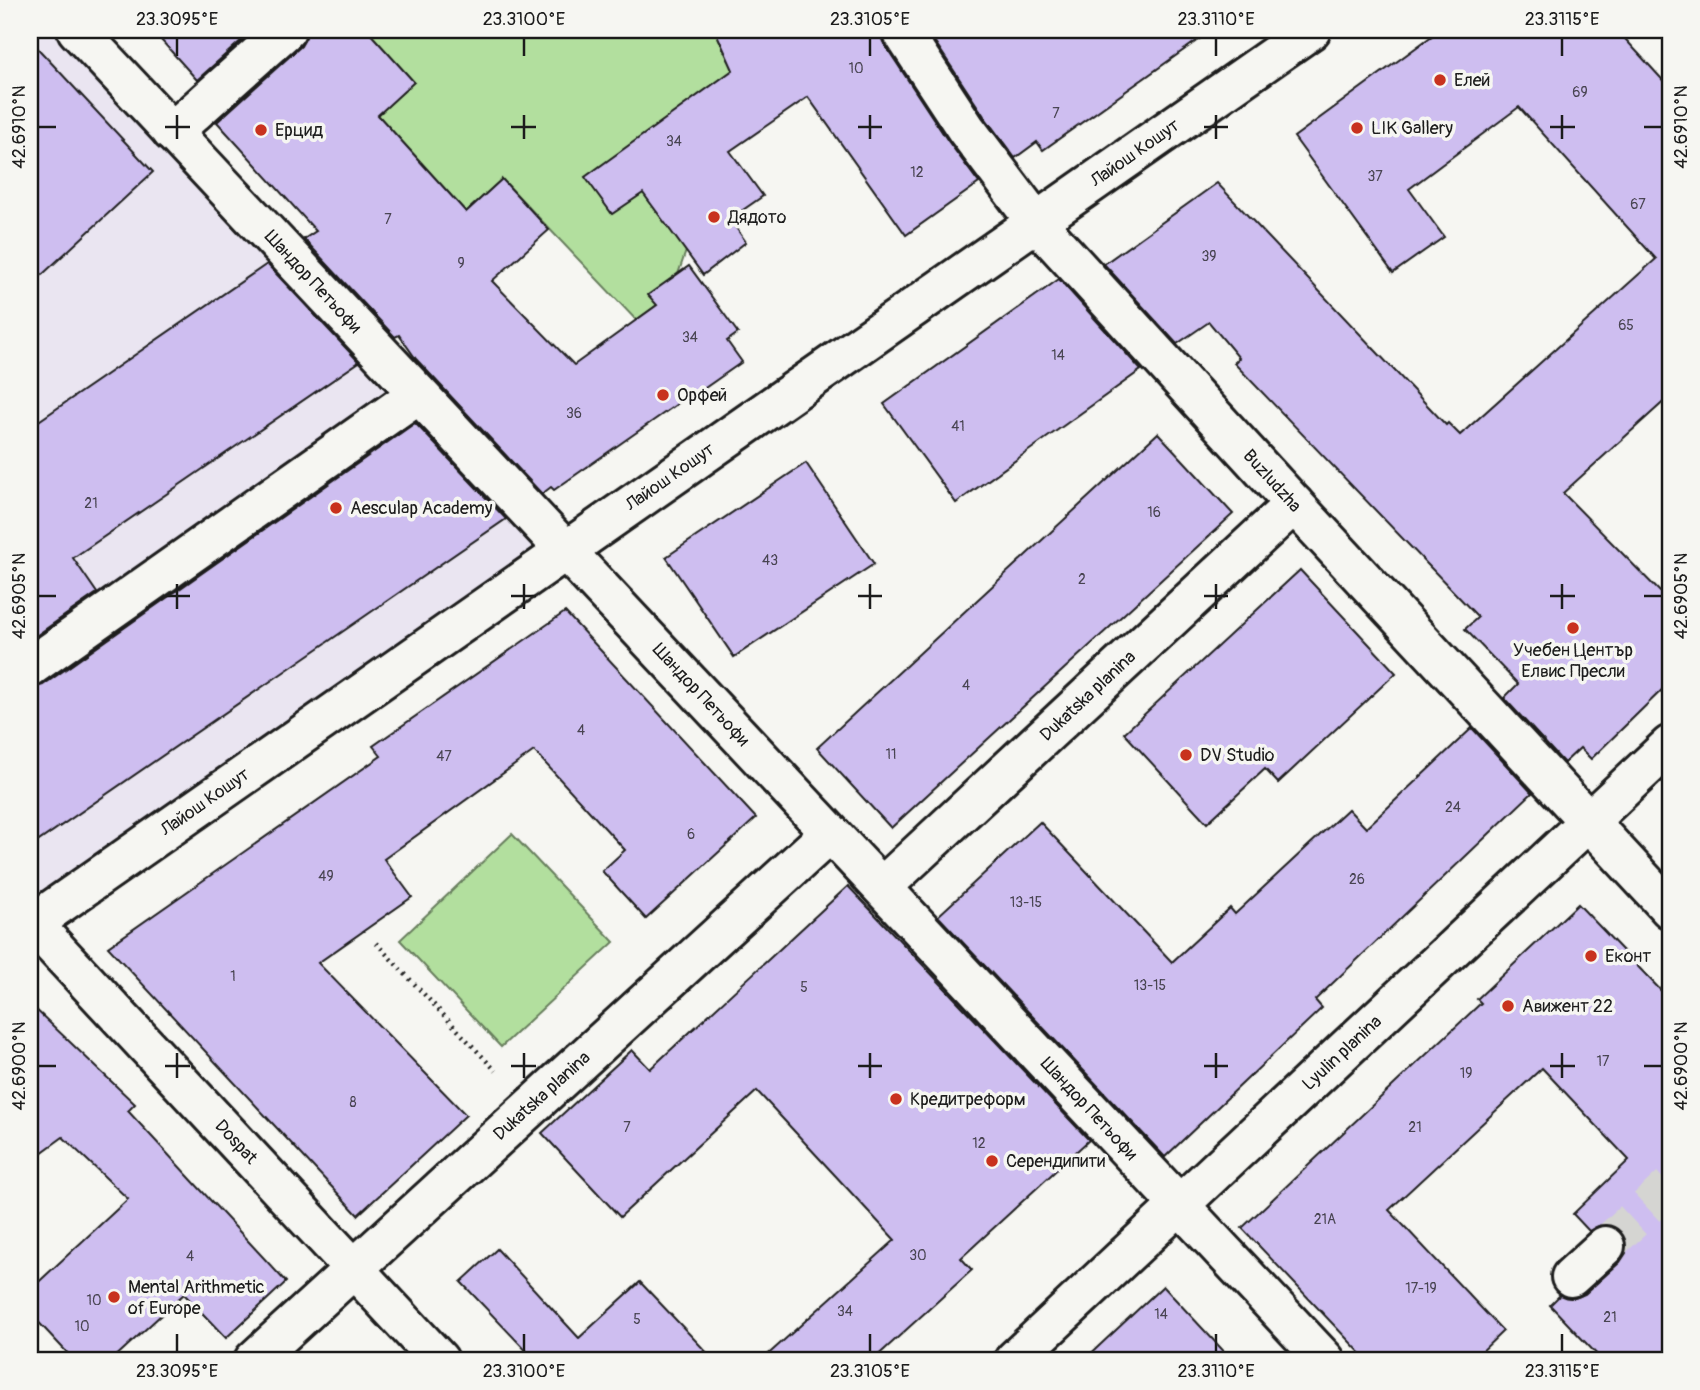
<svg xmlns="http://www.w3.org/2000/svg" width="1700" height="1390" font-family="Pangolin,sans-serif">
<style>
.built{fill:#eae5f1}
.green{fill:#b2df9e;stroke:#677e5d;stroke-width:2}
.building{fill:#cebef0;stroke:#1c1c1c;stroke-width:2}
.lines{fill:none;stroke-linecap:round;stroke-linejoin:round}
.minor-tunnel{stroke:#d5d5d2;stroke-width:38;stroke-dasharray:38 19;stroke-linecap:butt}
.minor-casing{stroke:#1c1c1c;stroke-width:44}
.path{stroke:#1c1c1c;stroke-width:4.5;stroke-dasharray:2 5;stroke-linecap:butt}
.minor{stroke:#f6f6f2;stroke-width:38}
.ticks{fill:none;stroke:#1c1c1c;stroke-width:2.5}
.poi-dot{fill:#c8321e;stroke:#f6f6f2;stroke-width:2.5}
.labels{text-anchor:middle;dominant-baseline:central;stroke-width:7;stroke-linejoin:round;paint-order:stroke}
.number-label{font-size:14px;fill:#484451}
.poi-label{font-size:18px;fill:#1c1c1c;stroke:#f6f6f2;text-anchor:start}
.street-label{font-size:18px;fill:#1c1c1c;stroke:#f6f6f2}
.neatline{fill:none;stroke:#1c1c1c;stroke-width:2.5}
.ticks-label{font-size:18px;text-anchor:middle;fill:#1c1c1c}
</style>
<rect width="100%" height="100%" fill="#f6f6f2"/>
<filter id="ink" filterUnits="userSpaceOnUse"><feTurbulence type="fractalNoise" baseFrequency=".0143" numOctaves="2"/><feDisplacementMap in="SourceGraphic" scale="14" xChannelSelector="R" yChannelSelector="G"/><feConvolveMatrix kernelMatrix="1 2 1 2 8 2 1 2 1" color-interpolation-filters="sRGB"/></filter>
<g filter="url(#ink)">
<polygon class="built" points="30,30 67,30 571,538 30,913"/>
<g class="green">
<polygon points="367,30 715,30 729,61 738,66 586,177 612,214 643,193 686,251 678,274 649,295 657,305 636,320 502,179 466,212 378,115 414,82"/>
<polygon points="512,834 614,942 501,1047 400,940"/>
</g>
<g class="building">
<polygon points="152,30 253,30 197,80"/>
<polygon points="307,30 367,30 414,82 378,115 466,212 502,179 549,230 492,281 574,365 657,305 648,295 689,266 738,333 727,341 742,362 692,397 690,395 554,490 551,487 542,494 416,359 399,335 395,337 304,239 316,231 217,122 301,46 306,37"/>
<polygon points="715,30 879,30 883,42 948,141 979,183 906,235 808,97 730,151 763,196 730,219 746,242 703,275 643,193 612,214 585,177 733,70"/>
<polygon points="927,30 1212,30 1043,150 1037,142 1015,158 984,116"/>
<polygon points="1440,30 1617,30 1670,88 1670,396 1563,493 1670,602 1670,682 1591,759 1580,748 1564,763 1504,698 1518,684 1465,629 1478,617 1234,363 1239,358 1209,322 1177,344 1104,264 1217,183 1446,425 1448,423 1460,435 1656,259 1519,107 1409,189 1444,237 1393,273 1294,137"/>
<polygon points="30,40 153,172 30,286"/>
<polygon points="267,264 359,362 73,558 97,593 30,640 30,427"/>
<polygon points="1059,279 1141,370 956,503 884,404"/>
<polygon points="415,423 506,519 30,847 30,689 43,685"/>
<polygon points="1158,433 1233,514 891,828 817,748"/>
<polygon points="806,463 874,564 734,657 666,557"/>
<polygon points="1300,570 1396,673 1278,783 1265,769 1207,823 1124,733"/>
<polygon points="565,612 756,818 646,919 602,871 625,850 534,751 384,859 412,897 318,963 466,1115 358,1215 108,947 381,756 373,746"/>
<polygon points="1472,728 1532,793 1315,1000 1322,1008 1165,1157 938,916 1040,822 1172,962 1230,908 1235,914 1348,809 1366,828"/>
<polygon points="848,886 1089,1140 961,1258 972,1270 873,1360 762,1360 895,1240 757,1091 620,1217 542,1133 632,1050 650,1069"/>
<polygon points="1578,904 1670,1000 1670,1360 1602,1360 1550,1305 1560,1295 1575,1298 1585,1294 1620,1262 1626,1253 1626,1242 1621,1231 1612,1225 1601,1225 1589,1231 1573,1214 1629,1160 1542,1068 1389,1210 1503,1331 1473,1360 1367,1360 1242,1228 1481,1003 1477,999"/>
<polygon points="30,1004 135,1104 128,1111 286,1282 226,1338 184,1294 112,1360 74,1360 30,1313 30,1290 128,1199 63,1137 30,1161"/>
<polygon points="497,1249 579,1338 640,1282 714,1360 535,1360 461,1282"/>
<polygon points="1163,1286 1232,1360 1084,1360"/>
</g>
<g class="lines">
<polyline class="minor-tunnel" points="1605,1246 1670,1186"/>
<defs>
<g id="minor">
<polyline points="77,30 1325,1360"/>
<polyline points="901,30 966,129 1036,222 1294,504 1670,909"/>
<polyline points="172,132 286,30"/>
<polyline points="30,667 418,394"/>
<polyline points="882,887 1294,504"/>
<polyline points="32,923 439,1360"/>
<polyline points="30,925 1311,30"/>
<polyline points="1571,1277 1605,1246"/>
<polyline points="254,1360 830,833"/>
<polyline points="1014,1360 1670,745"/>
</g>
</defs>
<use href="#minor" class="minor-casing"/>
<polyline class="path" points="376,943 496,1071"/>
<use href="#minor" class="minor"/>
</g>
</g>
<path class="ticks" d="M177,38V56M524,38V56M870,38V56M1216,38V56M1562,38V56M177,115V139M524,115V139M870,115V139M1216,115V139M1562,115V139M38,127H56M165,127H190M511,127H536M858,127H882M1204,127H1228M1550,127H1575M1644,127H1662M177,584V609M524,584V609M870,584V609M1216,584V609M1562,584V609M38,596H56M165,596H190M511,596H536M858,596H882M1204,596H1228M1550,596H1575M1644,596H1662M177,1053V1078M524,1053V1078M870,1053V1078M1216,1053V1078M1562,1053V1078M38,1066H56M165,1066H190M511,1066H536M858,1066H882M1204,1066H1228M1550,1066H1575M1644,1066H1662M177,1334V1352M524,1334V1352M870,1334V1352M1216,1334V1352M1562,1334V1352"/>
<g class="poi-dot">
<circle cx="1440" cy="80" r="7"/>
<circle cx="1357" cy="128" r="7"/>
<circle cx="261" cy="130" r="7"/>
<circle cx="714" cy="217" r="7"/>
<circle cx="663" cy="395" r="7"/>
<circle cx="336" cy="508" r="7"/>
<circle cx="1573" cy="628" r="7"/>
<circle cx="1186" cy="755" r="7"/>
<circle cx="1591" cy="956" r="7"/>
<circle cx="1508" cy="1006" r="7"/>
<circle cx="896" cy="1099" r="7"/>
<circle cx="992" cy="1161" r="7"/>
<circle cx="114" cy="1297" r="7"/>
</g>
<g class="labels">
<g class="number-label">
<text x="856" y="68">10</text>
<text x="1580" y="92">69</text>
<text x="1056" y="113">7</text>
<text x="674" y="141">34</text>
<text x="917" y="172">12</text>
<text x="1375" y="176">37</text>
<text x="1638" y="204">67</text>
<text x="388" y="219">7</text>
<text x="1209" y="256">39</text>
<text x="461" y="263">9</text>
<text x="1626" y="325">65</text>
<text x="690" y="337">34</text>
<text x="1058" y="355">14</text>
<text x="574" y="413">36</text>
<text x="958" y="426">41</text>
<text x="91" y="503">21</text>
<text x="1154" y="512">16</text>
<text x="770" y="560">43</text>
<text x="1082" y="579">2</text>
<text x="966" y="685">4</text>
<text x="581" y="730">4</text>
<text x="891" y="754">11</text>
<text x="444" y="756">47</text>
<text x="1453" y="807">24</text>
<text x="691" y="834">6</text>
<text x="326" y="876">49</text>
<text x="1357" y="879">26</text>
<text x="1026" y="902">13-15</text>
<text x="233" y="976">1</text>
<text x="1150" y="985">13-15</text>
<text x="804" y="987">5</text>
<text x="1603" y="1061">17</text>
<text x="1466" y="1073">19</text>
<text x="353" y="1102">8</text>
<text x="627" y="1127">7</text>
<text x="1415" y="1127">21</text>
<text x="979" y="1143">12</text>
<text x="1325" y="1219">21А</text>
<text x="918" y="1255">30</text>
<text x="190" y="1256">4</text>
<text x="1421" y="1288">17-19</text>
<text x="94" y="1300">10</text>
<text x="845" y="1311">34</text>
<text x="1161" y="1314">14</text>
<text x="1610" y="1317">21</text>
<text x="637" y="1319">5</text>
<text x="82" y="1326">10</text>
</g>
<g class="poi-label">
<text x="1454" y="80">Елей</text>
<text x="1371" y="128">LIK Gallery</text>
<text x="275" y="130">Ерцид</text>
<text x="728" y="217">Дядото</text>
<text x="677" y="395">Орфей</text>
<text x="350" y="508">Aesculap Academy</text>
<text x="1573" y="650" text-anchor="middle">Учебен Център<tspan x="1573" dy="21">Елвис Пресли</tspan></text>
<text x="1200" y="755">DV Studio</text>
<text x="1605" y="956">Еконт</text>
<text x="1522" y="1006">Авижент 22</text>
<text x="910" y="1099">Кредитреформ</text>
<text x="1006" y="1161">Серендипити</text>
<text x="128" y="1287">Mental Arithmetic<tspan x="128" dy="21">of Europe</tspan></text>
</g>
<g class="street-label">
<text transform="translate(1135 153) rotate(-35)">Лайош Кошут</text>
<text transform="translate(313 282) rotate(47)">Шандор Петьофи</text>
<text transform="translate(670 477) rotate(-35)">Лайош Кошут</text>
<text transform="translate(1272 481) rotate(48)">Buzludzha</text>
<text transform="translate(701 695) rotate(47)">Шандор Петьофи</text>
<text transform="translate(1088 696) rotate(-43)">Dukatska planina</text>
<text transform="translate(205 802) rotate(-35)">Лайош Кошут</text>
<text transform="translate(1342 1053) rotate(-43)">Lyulin planina</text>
<text transform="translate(542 1096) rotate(-42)">Dukatska planina</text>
<text transform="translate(1089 1109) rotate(47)">Шандор Петьофи</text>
<text transform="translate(236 1142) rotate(47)">Dospat</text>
</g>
</g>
<rect width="1700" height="1390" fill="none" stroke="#f6f6f2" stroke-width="77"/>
<rect x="38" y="38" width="1624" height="1314" class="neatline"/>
<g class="ticks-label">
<text x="177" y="25">23.3095°E</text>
<text x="524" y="25">23.3100°E</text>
<text x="870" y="25">23.3105°E</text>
<text x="1216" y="25">23.3110°E</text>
<text x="1562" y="25">23.3115°E</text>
<text transform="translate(19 127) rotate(-90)" y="6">42.6910°N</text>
<text transform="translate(1681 127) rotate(-90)" y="6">42.6910°N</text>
<text transform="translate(19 596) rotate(-90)" y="6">42.6905°N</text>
<text transform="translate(1681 596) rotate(-90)" y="6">42.6905°N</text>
<text transform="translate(19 1066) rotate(-90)" y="6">42.6900°N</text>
<text transform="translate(1681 1066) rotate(-90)" y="6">42.6900°N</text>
<text x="177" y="1377">23.3095°E</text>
<text x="524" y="1377">23.3100°E</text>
<text x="870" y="1377">23.3105°E</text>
<text x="1216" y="1377">23.3110°E</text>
<text x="1562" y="1377">23.3115°E</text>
</g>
</svg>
